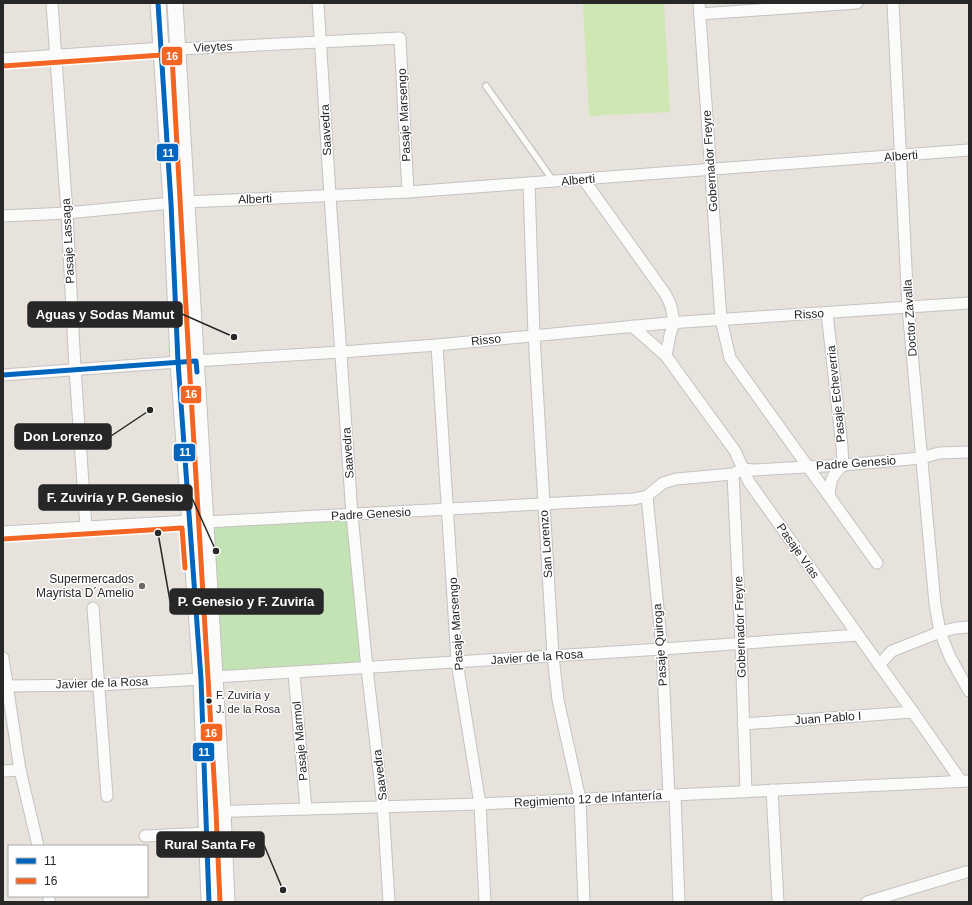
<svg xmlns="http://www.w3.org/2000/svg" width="972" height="905" font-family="Helvetica,sans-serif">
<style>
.green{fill:#c4e3b4}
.pitch{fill:#cfe7b2}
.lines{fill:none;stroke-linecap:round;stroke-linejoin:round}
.service-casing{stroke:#c4c2c2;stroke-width:8}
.minor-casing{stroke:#c4c2c2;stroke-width:13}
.secondary-casing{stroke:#c4c2c2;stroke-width:17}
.service{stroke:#fbfbfa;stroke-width:5.5}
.minor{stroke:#fbfbfa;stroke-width:11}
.secondary{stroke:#fbfbfa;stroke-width:15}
.bus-1-casing{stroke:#fff;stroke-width:8}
.bus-2-casing{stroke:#fff;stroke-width:8}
.bus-1{stroke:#0065bd;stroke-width:5}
.bus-2{stroke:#f26522;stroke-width:5}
.poi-dot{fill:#6a6966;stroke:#fff;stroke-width:1.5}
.bus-dot{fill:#272727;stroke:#fff;stroke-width:1.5}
.labels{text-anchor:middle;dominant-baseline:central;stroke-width:3;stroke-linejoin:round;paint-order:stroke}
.bus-label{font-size:11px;fill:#272727;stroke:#fff;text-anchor:start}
.street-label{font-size:12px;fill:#272727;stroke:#fff}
.poi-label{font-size:12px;fill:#272727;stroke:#fff;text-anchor:end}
.leader{fill:none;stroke:#272727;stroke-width:1.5}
.callout-dot{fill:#272727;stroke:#fff;stroke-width:1.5}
.callout{fill:#272727;stroke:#272727;stroke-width:1.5}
.callout-label{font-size:13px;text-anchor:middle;font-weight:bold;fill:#fff}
.line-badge{stroke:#fff;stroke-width:1.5}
.badge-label{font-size:11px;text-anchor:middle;font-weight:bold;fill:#fff}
</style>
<rect width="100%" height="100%" fill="#e7e3dc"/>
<polygon class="green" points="351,516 364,666 218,675 208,523"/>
<polygon class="pitch" points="583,3 664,3 670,112 589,116"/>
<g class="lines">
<defs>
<polyline id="service" points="486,86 554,182"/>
<g id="minor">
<polyline points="52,3 67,213 75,369 86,527"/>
<polyline points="318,3 330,196 352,515 367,668 383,806 389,902"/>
<polyline points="699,3 721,319 730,358 877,563"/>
<polyline points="893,3 908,308 935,604 940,632 950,657 969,691"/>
<polyline points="700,14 857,3"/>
<polyline points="3,59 162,48 179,49 400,38 408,192"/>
<polyline points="584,180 666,295 671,306 674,322 670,335 666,356"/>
<polyline points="529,184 534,335 553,656 558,700 580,799 584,902"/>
<polyline points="187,202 408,192 969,150"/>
<polyline points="3,216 67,213 171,203"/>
<path d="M827,313L842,447L843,465C831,477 831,479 829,495"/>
<polyline points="632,326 666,356 735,451 749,482 913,712 961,781"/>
<polyline points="437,345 457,662 480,804 485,902"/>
<polyline points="3,375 178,362 341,352 437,345 668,323 969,303"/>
<polyline points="647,496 662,649 669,795"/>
<polyline points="3,532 189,521 206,522 634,499 647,496 663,483 676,479 733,474"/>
<polyline points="93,608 107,796"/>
<polyline points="3,658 20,770 38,846"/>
<polyline points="879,665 892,651 940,632 956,628 969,627"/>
<polyline points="294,673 306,809"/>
<polyline points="215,677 662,649 858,635"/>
<polyline points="3,686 99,685 201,679"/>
<polyline points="743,724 913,712"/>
<polyline points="3,771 20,770"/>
<polyline points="772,790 778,902"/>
<polyline points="746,792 741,644 733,474 743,469 753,470 843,465 921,458 939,453 969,452"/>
<polyline points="675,795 679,902"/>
<polyline points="206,812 480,804 969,781"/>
<polyline points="145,836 207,833"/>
<polyline points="49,896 49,902"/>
<polyline points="867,902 966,872"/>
</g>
<g id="secondary">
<polyline points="158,3 171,203 178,362 201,679 209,902"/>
<polyline points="175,3 223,811 227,902"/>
</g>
</defs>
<use href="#service" class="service-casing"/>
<use href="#minor" class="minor-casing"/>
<use href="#secondary" class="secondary-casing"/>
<use href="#service" class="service"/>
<use href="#minor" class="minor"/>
<use href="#secondary" class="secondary"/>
<defs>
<g id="bus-1">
<polyline points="158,3 171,203 178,362 201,679 209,902"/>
<polyline points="3,375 196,361 197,372"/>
</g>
<g id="bus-2">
<polyline points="3,66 162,55 172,56 189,361 216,811 220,902"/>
<polyline points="3,539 182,528 185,568"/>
</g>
</defs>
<use href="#bus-1" class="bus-1-casing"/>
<use href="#bus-2" class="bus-2-casing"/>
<use href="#bus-1" class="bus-1"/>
<use href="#bus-2" class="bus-2"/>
</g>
<circle class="poi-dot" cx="142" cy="586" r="4"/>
<circle class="bus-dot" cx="209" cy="701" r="3.5"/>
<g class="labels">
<g class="bus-label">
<text x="216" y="695">F. Zuviría y<tspan x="216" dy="14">J. de la Rosa</tspan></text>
</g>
<g class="street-label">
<text transform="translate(213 47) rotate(-3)">Vieytes</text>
<text transform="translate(404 115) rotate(-93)">Pasaje Marsengo</text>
<text transform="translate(326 130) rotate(-93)">Saavedra</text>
<text transform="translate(901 156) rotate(-4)">Alberti</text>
<text transform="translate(710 161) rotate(-94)">Gobernador Freyre</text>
<text transform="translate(578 180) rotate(-5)">Alberti</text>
<text transform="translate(255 199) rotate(-2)">Alberti</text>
<text transform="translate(68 241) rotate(-93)">Pasaje Lassaga</text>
<text transform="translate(809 314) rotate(-3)">Risso</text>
<text transform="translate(910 318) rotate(-94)">Doctor Zavalla</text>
<text transform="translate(486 340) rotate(-6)">Risso</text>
<text transform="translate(836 394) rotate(-96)">Pasaje Echeverria</text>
<text transform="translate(348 453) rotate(-94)">Saavedra</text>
<text transform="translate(856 463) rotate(-4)">Padre Genesio</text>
<text transform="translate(371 514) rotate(-3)">Padre Genesio</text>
<text transform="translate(546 544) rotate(-94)">San Lorenzo</text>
<text transform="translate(798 551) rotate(55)">Pasaje Vías</text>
<text transform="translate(456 624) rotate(-94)">Pasaje Marsengo</text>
<text transform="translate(740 627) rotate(-92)">Gobernador Freyre</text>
<text transform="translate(660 645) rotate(-94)">Pasaje Quiroga</text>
<text transform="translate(537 657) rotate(-4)">Javier de la Rosa</text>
<text transform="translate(102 683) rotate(-2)">Javier de la Rosa</text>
<text transform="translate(828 718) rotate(-4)">Juan Pablo I</text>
<text transform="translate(300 741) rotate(-95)">Pasaje Marmol</text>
<text transform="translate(380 775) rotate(-97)">Saavedra</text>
<text transform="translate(588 799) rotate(-3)">Regimiento 12 de Infantería</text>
</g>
<g class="poi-label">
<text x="134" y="579">Supermercados<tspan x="134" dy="14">Mayrista D´Amelio</tspan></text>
</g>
</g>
<path class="leader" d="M234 337L182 314M150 410L111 436M216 551L192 498M158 533L170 601M283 890L264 845"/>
<g class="callout-dot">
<circle cx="234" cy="337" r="4"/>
<circle cx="150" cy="410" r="4"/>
<circle cx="216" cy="551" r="4"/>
<circle cx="158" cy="533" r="4"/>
<circle cx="283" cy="890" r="4"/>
</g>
<g class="callout">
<rect x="28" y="302" width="154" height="25" rx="4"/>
<rect x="15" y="424" width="96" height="25" rx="4"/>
<rect x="39" y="485" width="153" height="25" rx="4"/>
<rect x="170" y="589" width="153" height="25" rx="4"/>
<rect x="157" y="832" width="107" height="25" rx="4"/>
</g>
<g class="callout-label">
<text x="105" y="319">Aguas y Sodas Mamut</text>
<text x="63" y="441">Don Lorenzo</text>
<text x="115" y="502">F. Zuviría y P. Genesio</text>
<text x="246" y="606">P. Genesio y F. Zuviría</text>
<text x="210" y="849">Rural Santa Fe</text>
</g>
<g class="line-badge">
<rect x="161" y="46" width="22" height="20" rx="4" fill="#f26522"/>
<rect x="156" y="143" width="23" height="19" rx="4" fill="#0065bd"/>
<rect x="180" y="385" width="22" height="19" rx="4" fill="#f26522"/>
<rect x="173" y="443" width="23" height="19" rx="4" fill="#0065bd"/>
<rect x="200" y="723" width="23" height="19" rx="4" fill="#f26522"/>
<rect x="192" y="742" width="23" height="20" rx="4" fill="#0065bd"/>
</g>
<g class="badge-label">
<text x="172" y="60">16</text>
<text x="168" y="157">11</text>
<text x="191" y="398">16</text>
<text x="185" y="456">11</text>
<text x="211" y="737">16</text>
<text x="204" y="756">11</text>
</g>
<rect width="972" height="905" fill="none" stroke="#272727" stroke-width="8"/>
<rect x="8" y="845" width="140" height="52" fill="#ffffff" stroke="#a9a9a9"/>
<rect x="16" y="858" width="20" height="6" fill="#0065bd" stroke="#a9a9a9"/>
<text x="44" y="865" font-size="12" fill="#272727">11</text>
<rect x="16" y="878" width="20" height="6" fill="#f26522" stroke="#a9a9a9"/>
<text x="44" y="885" font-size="12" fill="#272727">16</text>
</svg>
